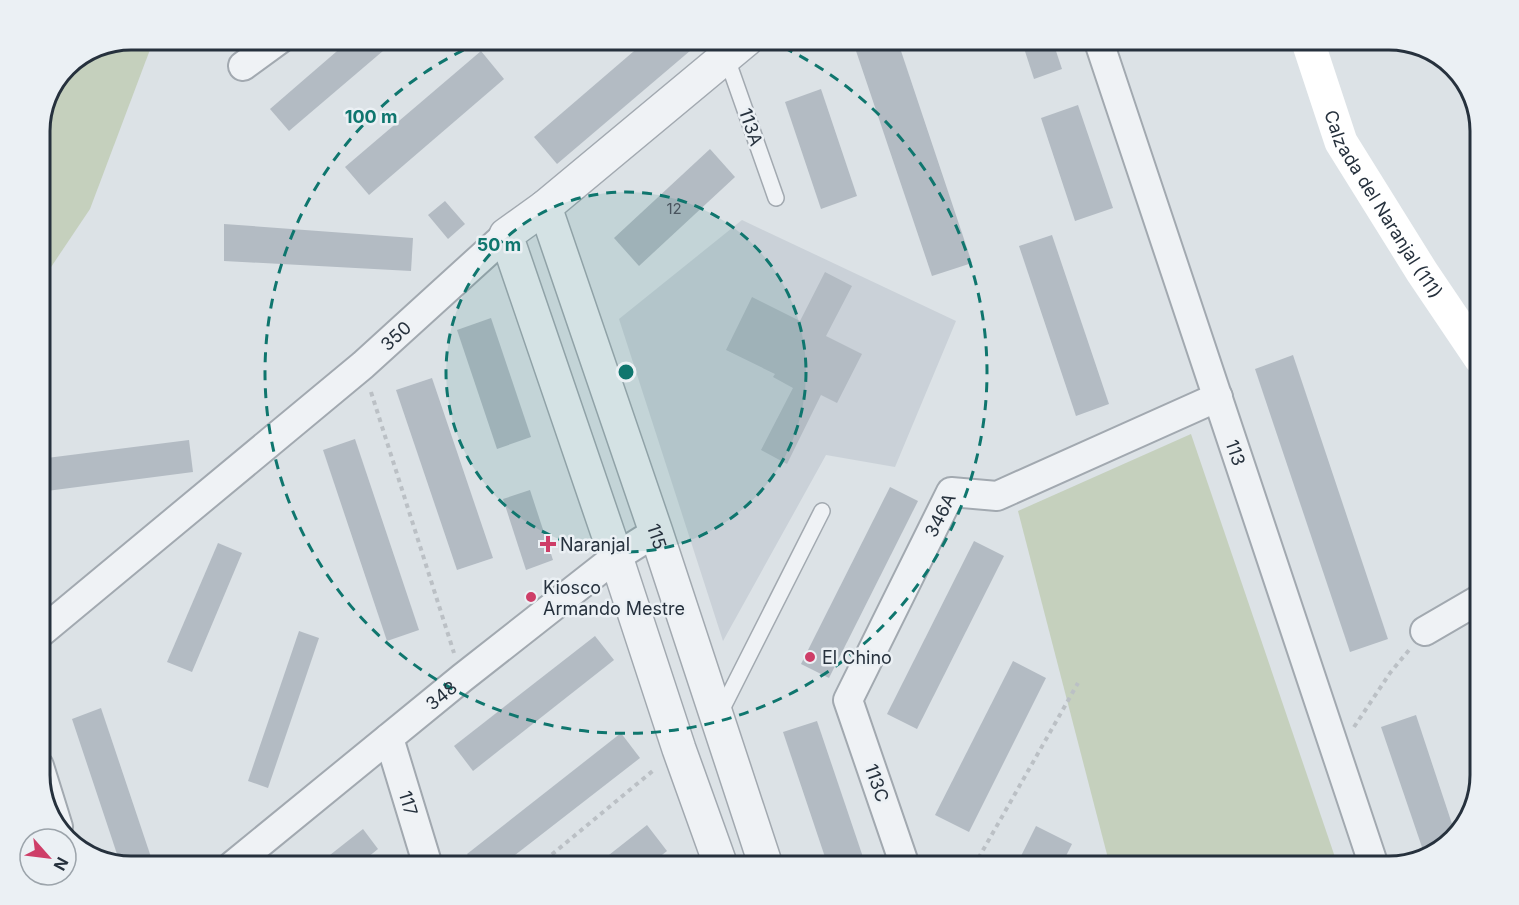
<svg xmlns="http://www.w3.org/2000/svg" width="1519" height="905" font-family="Inter,sans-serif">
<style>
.built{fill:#cad1d8}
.green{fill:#c5d0bd}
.building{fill:#b3bbc3}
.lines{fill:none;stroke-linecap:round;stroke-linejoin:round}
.service-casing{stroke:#a2a9b0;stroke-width:18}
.minor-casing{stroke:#a2a9b0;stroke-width:32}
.tertiary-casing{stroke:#a2a9b0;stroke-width:36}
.path{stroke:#bbc0c5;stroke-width:4;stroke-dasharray:4.5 4.5;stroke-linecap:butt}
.service{stroke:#eff2f5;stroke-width:15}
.minor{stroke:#eff2f5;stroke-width:28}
.tertiary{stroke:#eff2f5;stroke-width:33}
.secondary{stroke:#fff;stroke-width:33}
.ring{fill:none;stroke:#0f766e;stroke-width:3;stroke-dasharray:10 8}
.poi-dot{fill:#ce3e68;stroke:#ebf0f4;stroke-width:2}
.labels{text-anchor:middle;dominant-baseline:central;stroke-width:5;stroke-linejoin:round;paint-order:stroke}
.number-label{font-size:15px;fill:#49545e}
.street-label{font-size:18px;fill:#26313d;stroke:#ebf0f4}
.poi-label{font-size:18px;fill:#26313d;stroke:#ebf0f4;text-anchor:start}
.rim{fill:none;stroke:#26313d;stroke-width:3}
.centre{fill:#0f766e;stroke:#ebf0f4;stroke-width:3}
.ring-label{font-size:18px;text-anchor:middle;font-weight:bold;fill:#0f766e;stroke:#ebf0f4;stroke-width:5;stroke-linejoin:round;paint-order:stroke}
</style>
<rect width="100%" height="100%" fill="#dce2e6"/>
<polygon class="built" points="742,220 956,321 895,467 826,455 723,641 619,319"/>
<g class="green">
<polygon points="130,39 154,39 90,209 39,285 39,124 66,65"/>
<polygon points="1191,434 1338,866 1110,866 1018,511"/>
</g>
<g class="building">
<polygon points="351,39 397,39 289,131 270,109"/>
<polygon points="648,39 704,39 557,164 534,137"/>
<polygon points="863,39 897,39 972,263 932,276 853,42"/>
<polygon points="1021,39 1052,39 1062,69 1034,79"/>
<polygon points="481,51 504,79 369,195 345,167"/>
<polygon points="821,89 857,196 821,209 785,102"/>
<polygon points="1078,105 1113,208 1075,221 1041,118"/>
<polygon points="710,149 735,177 639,266 614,238"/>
<polygon points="445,201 465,224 448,239 428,215"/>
<polygon points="224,224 413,238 411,271 224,261"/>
<polygon points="1052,235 1109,404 1076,416 1019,246"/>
<polygon points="825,272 852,286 826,336 862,354 837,403 821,395 787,464 761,450 793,388 773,377 775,374 726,350 752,297 800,321"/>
<polygon points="491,318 531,437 497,449 457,330"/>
<polygon points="1293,355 1388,639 1350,652 1255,369"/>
<polygon points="432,378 493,558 457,570 396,390"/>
<polygon points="355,439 419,630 387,641 323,450"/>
<polygon points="189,440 193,472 39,492 39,459"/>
<polygon points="890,487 918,501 829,678 801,664"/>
<polygon points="530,490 553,560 526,570 503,499"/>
<polygon points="974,541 1004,556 917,729 887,714"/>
<polygon points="218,543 242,553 192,672 167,662"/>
<polygon points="299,631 319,638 268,788 248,781"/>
<polygon points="595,636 614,660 473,771 454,746"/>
<polygon points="1013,661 1046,678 969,832 935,815"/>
<polygon points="101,708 154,866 130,866 120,863 72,719"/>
<polygon points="1416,715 1455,833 1434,854 1425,856 1381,727"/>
<polygon points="817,721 866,866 828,866 783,732"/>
<polygon points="621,733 640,758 501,866 476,866 467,854"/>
<polygon points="647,825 667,851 648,866 595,866"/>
<polygon points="1036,826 1072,844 1061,866 1016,866"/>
<polygon points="363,829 378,849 357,866 316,866"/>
</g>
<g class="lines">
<defs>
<g id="service">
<polyline points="726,56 776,198"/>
<polyline points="719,715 822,511"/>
</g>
<g id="minor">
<path id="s1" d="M1098,39L1374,866"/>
<polyline points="243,66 280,39"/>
<polyline points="1425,631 1480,599"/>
<path id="s2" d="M39,634L363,365L506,235"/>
<path id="s3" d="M389,738L428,866"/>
<polyline points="39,766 58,827"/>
<path id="s4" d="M232,866L462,678L616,557L656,532"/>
<path id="s5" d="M905,866L848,700L951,492L997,496L1218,397"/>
</g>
<g id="tertiary">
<path id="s6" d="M545,207L656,532L766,866"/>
<polyline points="721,866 679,749 616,557 506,235 545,207 747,39"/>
</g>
</defs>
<use href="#service" class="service-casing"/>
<use href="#minor" class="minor-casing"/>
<use href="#tertiary" class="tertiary-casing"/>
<g class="path">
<polyline points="371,392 454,653"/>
<polyline points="1354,727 1390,673 1409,650"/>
<polyline points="538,866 655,769"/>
<polyline points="974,866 1078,683"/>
</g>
<use href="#service" class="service"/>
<use href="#minor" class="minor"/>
<use href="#tertiary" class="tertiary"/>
<path class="secondary" id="s7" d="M1307,39L1341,142L1422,272L1480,358"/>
</g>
<circle cx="626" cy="372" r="180" fill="#0f766e" fill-opacity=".12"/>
<g class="ring">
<circle cx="626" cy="372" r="180"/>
<path d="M767 40A361 361 0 1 1 485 40"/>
</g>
<g class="poi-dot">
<path d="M545 535h6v6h6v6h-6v6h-6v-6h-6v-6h6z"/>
<circle cx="531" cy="597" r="6"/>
<circle cx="810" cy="657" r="6"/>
</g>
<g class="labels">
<g class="number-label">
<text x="674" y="208">12</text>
</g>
<g class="street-label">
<text transform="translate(751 127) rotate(71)">113A</text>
<text stroke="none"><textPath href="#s7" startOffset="183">Calzada del Naranjal (111)</textPath></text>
<text stroke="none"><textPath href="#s2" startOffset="465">350</textPath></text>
<text stroke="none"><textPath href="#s1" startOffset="436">113</textPath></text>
<text stroke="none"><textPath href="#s5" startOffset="382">346A</textPath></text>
<text stroke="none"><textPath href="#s6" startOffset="348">115</textPath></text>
<text stroke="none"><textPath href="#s4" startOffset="270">348</textPath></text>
<text transform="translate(877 783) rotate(71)">113C</text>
<text stroke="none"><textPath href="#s3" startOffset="68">117</textPath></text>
</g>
<g class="poi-label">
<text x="560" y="544">Naranjal</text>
<text x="543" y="587">Kiosco<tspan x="543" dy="21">Armando Mestre</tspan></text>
<text x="822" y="657">El Chino</text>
</g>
</g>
<path d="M0 0H1519V905H0ZM131 50H1389A81 81 0 0 1 1470 131V775A81 81 0 0 1 1389 856H131A81 81 0 0 1 50 775V131A81 81 0 0 1 131 50Z" fill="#ebf0f4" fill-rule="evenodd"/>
<path class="rim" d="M131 50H1389A81 81 0 0 1 1470 131V775A81 81 0 0 1 1389 856H131A81 81 0 0 1 50 775V131A81 81 0 0 1 131 50Z"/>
<circle cx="626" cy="372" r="9" class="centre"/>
<g class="ring-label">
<text x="371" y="123">100 m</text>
<text x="499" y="251">50 m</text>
</g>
<g transform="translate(48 857) rotate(118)"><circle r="28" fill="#ebf0f4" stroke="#9ca4ab" stroke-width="1.5"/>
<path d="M0-4.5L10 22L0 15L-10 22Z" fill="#ce3e68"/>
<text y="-9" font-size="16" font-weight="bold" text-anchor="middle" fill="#26313d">N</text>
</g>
</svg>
